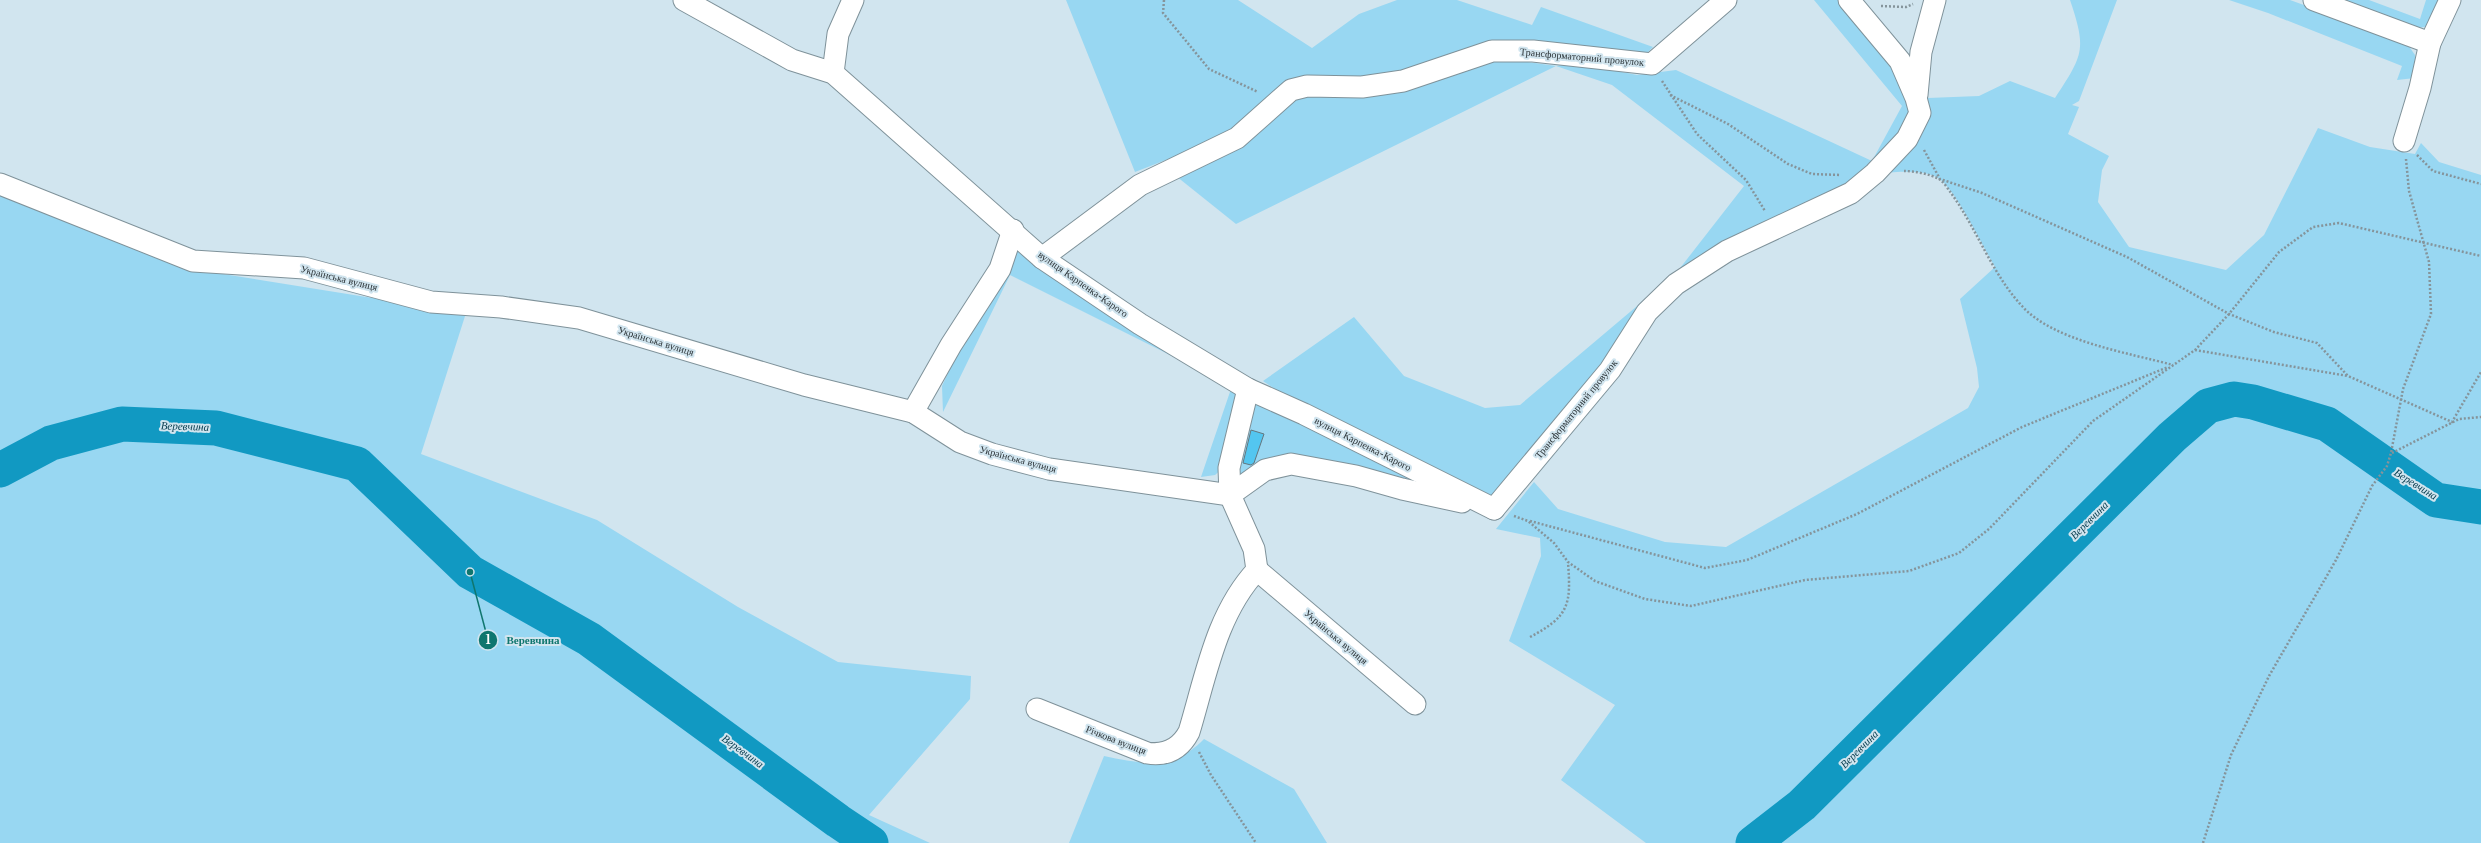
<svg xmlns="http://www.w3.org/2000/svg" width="2481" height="843" font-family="'Libre Baskerville',serif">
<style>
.green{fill:#98d7f2}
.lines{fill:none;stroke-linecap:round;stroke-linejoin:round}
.river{stroke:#1199c2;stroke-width:35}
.building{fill:#53c6f0;stroke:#63767e}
.minor-casing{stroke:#7f929a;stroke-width:23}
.path{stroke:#85949b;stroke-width:2.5;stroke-dasharray:2 2;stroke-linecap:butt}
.minor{stroke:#fff;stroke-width:21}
.labels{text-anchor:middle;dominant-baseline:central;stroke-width:4;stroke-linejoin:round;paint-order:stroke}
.street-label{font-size:10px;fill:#2b3337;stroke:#d1e5ef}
.water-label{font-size:11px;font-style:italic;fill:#0d4052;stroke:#d1e5ef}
.leader{fill:none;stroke:#0f766e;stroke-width:1.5}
.callout-dot{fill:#0f766e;stroke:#d1e5ef;stroke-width:1.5}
.mark-label{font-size:12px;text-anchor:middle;font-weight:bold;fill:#fff}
.callout-label{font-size:11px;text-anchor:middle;font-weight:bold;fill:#0f766e;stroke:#d1e5ef;stroke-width:4;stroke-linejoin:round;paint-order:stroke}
</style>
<rect width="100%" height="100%" fill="#d1e5ef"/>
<g class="green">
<polygon points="1066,0 1238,0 1312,48 1359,14 1397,0 1457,0 1532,25 1541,7 1653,47 1646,54 1493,43 1390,78 1297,81 1222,138 1135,172"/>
<polygon points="1814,0 1840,0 1893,64 1911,107 1909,121 1876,164 1849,185 1677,272 1744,186 1612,85 1556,66 1236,224 1176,176 1292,98 1493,57 1556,66 1577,63 1637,75 1676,70 1872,161 1902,106"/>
<path d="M2070,0H2117L2079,101L2072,105L2079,107L2068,134L2109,156L2102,170L2098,202L2129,247L2226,270L2264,235L2318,128L2370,147L2415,154L2421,143L2439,162L2481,175V843H1646L1561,780L1615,705L1509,641L1541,556L1540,538L1496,529L1534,482L1558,509L1665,542L1726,547L1968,408L1979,387L1977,368L1960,299L1995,267C1982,245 1958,195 1941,180C1927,169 1899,172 1883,173L1920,124L1928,98L1979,96L2010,81L2055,98C2083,55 2087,50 2070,0Z"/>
<polygon points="2229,0 2290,0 2406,42 2415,55 2415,78 2397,80 2402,66 2268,13"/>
<polygon points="2335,0 2369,0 2420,19 2426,0 2444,0 2429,26 2413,29"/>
<polygon points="0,191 185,268 466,313 421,454 597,520 738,607 838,662 971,676 970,699 869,815 930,843 0,843"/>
<polygon points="1015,241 1054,273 1232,386 1240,394 1223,468 1215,475 1201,477 1232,386 1010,275 943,412 942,386 966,334 1007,269"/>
<polygon points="1643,301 1600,372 1495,502 1284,395 1263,381 1354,317 1404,376 1485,408 1520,405"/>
<polygon points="1249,394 1466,500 1296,459 1234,486"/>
<path d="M1204,739L1294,789L1327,843H1069L1104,756C1141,764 1174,770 1204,739Z"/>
</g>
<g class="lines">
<g class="river">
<polyline points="0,470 51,443 122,424 216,428 357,464 470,572 589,639 838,821 871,843"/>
<polyline points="1753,843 1802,805 2172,437 2208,406 2234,399 2253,402 2327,424 2436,500 2481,507"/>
</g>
</g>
<polygon class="building" points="1251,430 1264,434 1254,463 1251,465 1243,463"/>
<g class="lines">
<defs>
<g id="minor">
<polyline points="684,0 792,60 833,73 1042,258 1140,324 1248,389 1304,414 1494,509"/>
<polyline points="2314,0 2430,43"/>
<polyline points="833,73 838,34 853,0"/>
<polyline points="1917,95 1921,52 1935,0"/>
<polyline points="2404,141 2420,88 2430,43 2450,0"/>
<polyline points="0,184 193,261 304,268 431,302 501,307 579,318 804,385 913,412 960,442 992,454 1049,469 1230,495"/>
<polyline points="1042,258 1140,185 1237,138 1291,90 1307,86 1362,87 1403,81 1492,51 1533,51 1652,64 1726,0"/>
<polyline points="913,412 951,345 1000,269 1013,230"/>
<polyline points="1230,495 1265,470 1291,464 1356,476 1402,489 1462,502"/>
<polyline points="1494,509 1610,370 1647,312 1676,284 1727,251 1851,193 1875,173 1907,139 1920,113 1916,98 1900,61 1849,0"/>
<polyline points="1257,570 1415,704"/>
<path d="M1037,709L1147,753C1166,756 1180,749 1189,732C1206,676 1216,614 1257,570L1254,549L1230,495L1229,468L1248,389"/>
</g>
</defs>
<use href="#minor" class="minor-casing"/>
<g class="path">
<polyline points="1164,0 1163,13 1209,69 1258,92"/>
<polyline points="1881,6 1906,7 1913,4"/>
<polyline points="1662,81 1697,134 1746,180 1765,211"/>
<polyline points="1670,95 1728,124 1788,164 1812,174 1841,175"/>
<polyline points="1924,150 1940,179 1982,193 2127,257 2229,314 2274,332 2317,343 2348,376 2452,422 2481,372"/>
<polyline points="2417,155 2433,171 2481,184"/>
<path d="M1904,171C1914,171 1930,174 1939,179C1944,182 1948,189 1951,193C1977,229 1992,274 2022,306C2053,341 2129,353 2173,365"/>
<polyline points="2195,350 2348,376"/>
<polyline points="2392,453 2459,419 2481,417"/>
<polyline points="1514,516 1528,521 1554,543 1568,562 1595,581 1645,599 1691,606 1805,580 1909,571 1959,553 1989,529 2093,421 2195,350 2229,314 2279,252 2313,227 2339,223 2481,256"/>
<polyline points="1530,521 1705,568 1747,560 1857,514 2022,427 2168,367"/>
<path d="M1530,637C1570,616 1571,604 1568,562"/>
<polyline points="1199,752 1211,775 1256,843"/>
<polyline points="2203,843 2231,755 2269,676 2336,560 2372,486 2387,466 2391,453 2403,389 2431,314 2429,262 2409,191 2406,159"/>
</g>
<use href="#minor" class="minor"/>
</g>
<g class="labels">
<g class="street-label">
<text transform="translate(1582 57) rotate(5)">Трансформаторний провулок</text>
<text transform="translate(339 278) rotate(14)">Українська вулиця</text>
<text transform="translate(1083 284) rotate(35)">вулиця Карпенка-Карого</text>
<text transform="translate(656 341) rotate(17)">Українська вулиця</text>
<text transform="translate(1576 409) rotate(-51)">Трансформаторний провулок</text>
<text transform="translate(1363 444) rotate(27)">вулиця Карпенка-Карого</text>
<text transform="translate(1018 459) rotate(15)">Українська вулиця</text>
<text transform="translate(1336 637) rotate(40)">Українська вулиця</text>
<text transform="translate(1116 740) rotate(21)">Річкова вулиця</text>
</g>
<g class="water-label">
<text transform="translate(185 426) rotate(2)">Веревчина</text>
<text transform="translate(2416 484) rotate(32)">Веревчина</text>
<text transform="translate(2089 520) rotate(-45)">Веревчина</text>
<text transform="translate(1859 749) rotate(-45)">Веревчина</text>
<text transform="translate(743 751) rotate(36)">Веревчина</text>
</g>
</g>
<path class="leader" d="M470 572L488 640"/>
<g class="callout-dot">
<circle cx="470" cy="572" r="4"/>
<circle cx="488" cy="640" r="10"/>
</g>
<g class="mark-label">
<text x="488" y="644">1</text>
</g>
<g class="callout-label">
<text x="533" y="644">Веревчина</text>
</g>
</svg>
